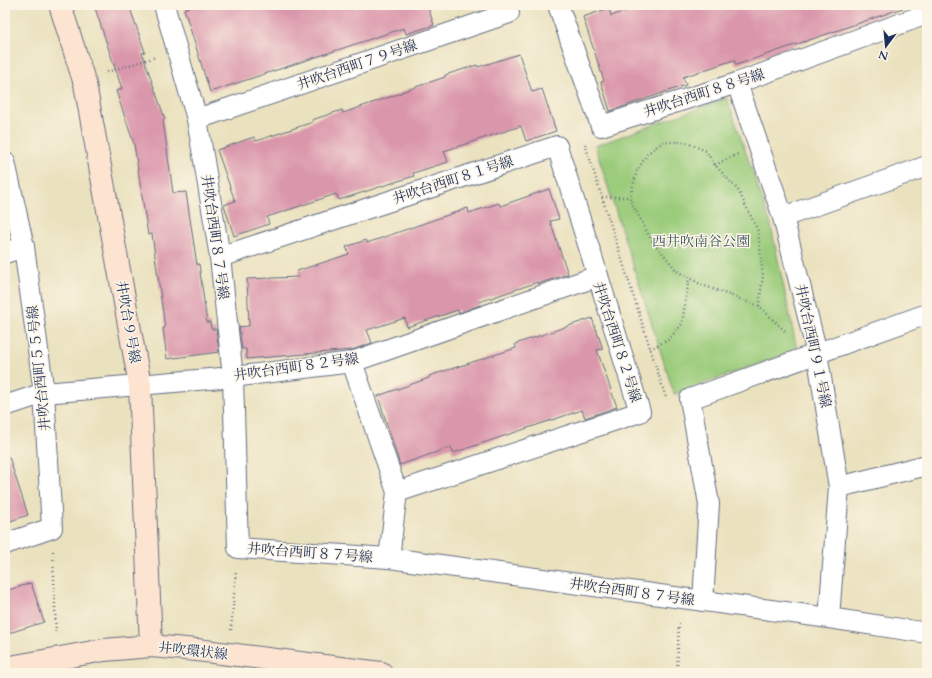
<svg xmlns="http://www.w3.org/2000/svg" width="932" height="678" font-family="Cardo,'Noto Serif JP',serif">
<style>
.green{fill:#9bcc7c;stroke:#5b7e6d}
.building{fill:#da96ab}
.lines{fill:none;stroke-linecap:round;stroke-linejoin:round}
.street-casing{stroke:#636d80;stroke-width:22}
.secondary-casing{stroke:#636d80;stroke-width:24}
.path{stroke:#636d80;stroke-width:2.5;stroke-dasharray:1 3;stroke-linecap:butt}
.street{stroke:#fff;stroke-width:20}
.secondary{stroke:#fde4d1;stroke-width:22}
.labels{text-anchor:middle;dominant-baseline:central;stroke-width:3;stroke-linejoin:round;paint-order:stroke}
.street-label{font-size:14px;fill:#1b2f5e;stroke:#fcf5e5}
.park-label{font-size:14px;fill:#3b5666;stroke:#fcf5e5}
</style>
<rect width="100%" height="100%" fill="#fcf5e5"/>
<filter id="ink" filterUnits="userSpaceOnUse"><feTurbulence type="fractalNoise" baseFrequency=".025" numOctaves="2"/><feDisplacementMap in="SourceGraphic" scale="8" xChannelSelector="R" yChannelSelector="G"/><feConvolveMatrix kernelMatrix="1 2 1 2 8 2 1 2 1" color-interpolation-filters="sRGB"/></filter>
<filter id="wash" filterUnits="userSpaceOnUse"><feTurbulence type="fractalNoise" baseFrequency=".012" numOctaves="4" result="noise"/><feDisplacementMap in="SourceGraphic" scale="16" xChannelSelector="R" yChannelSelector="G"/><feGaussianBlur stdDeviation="0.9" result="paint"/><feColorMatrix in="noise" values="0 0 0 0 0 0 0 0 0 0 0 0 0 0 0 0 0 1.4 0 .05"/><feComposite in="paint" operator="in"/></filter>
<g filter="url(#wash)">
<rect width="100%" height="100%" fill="#eae1be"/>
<polygon class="green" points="727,98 770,222 797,350 674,394 595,146"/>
<g id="blocks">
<g class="building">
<polygon points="94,5 129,5 145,52 142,53 165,119 163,120 173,193 186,192 197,265 199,264 207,323 210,322 211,329 216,329 219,352 167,359 163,328 165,328 152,234 148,235 134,144 116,91 122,89"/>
<polygon points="195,5 427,5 434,25 406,34 404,28 210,92 184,9"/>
<polygon points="643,5 903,5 903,8 736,65 734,60 683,77 686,85 610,111 601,82 604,81 583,17 609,8 611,16"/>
<polygon points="519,54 532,92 542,89 556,131 526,141 521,126 444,151 448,162 413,173 414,176 339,200 336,194 267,217 269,224 234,236 224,205 235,201 217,150 254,137 256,141 313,122 312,120 342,110 343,113 401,93 401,92 445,77 445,75 477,65 478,67"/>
<polygon points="549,189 559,219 550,221 568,274 538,284 538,282 479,302 480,305 459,313 458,310 407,327 405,318 367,330 372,343 352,350 247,359 246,349 242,349 239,327 249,326 247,279 299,277 297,271 349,254 346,247 366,240 367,243 468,208 469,213 499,203 500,206"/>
<polygon points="592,318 603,349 597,350 617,407 585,418 582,410 453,453 451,447 400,465 378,396 429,378 429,376 516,348 515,344"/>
<polygon points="9,457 28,515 5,523 5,458"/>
<polygon points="31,583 44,622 9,633 5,620 5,591"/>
</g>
</g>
</g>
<g filter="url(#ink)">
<use href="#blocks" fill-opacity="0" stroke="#636d80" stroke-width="1"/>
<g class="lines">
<defs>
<g id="street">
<polyline points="164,5 197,119 220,257 233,377 238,548 389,558 829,618 927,633"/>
<polyline points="558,5 601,126 737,83 927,14"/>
<polyline points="737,83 783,217 817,353 839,487 829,618"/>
<polyline points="197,119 509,13 506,5"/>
<polyline points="5,162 24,247 44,393 52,528 5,544"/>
<polyline points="783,217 927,166"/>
<polyline points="5,253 24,247"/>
<polyline points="220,257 557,146 598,276"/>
<polyline points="352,362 397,492"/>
<polyline points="5,406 44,393 233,377 352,362 598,276 640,412 397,492 389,558"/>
<polyline points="839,487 927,465"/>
<polyline points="703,601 709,504 690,399 927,314"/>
</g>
<g id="secondary">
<polyline points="60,5 85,84 140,385 151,646"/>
<polyline points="5,668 104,650 151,646 197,650 381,673"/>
</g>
</defs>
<use href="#street" class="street-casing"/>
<use href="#secondary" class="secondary-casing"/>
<g class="path">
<polyline points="107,72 156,57"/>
<polyline points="585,144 666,398"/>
<polyline points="715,165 738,154"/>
<polyline points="602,197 630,197"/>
<polyline points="759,306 763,276 758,231 738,190 715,165 706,151 685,142 663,142 648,153 637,171 630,197 630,200 651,239 677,271 702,285 759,306 787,333"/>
<polyline points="650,349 668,340 682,324 689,278"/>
<polyline points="53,551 56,634"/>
<polyline points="231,630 236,571"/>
<polyline points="677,673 679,621"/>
</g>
<use href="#street" class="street"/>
<use href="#secondary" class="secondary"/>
</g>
</g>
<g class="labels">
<g class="street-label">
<text transform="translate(357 65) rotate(-19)">井吹台西町７９号線</text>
<text transform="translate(704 93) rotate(-18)">井吹台西町８８号線</text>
<text transform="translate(453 180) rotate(-18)">井吹台西町８１号線</text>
<text transform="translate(215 237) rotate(82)">井吹台西町８７号線</text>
<text transform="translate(128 322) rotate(80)">井吹台９号線</text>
<text transform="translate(617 342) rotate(72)">井吹台西町８２号線</text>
<text transform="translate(813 346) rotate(78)">井吹台西町９１号線</text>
<text transform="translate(296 367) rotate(-8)">井吹台西町８２号線</text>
<text transform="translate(39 368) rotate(-96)">井吹台西町５５号線</text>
<text transform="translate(310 553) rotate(4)">井吹台西町８７号線</text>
<text transform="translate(632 592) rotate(8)">井吹台西町８７号線</text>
<text transform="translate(193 651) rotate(6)">井吹環状線</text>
</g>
<g class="park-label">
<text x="701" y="241">西井吹南谷公園</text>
</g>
</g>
<rect width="932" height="678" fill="none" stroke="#fcf5e5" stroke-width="20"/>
<g transform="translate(886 46) rotate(196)" stroke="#fcf5e5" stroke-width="3" paint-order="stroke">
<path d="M0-3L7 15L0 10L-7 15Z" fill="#1b2f5e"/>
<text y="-6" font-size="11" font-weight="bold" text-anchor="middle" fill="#1b2f5e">N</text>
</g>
</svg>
